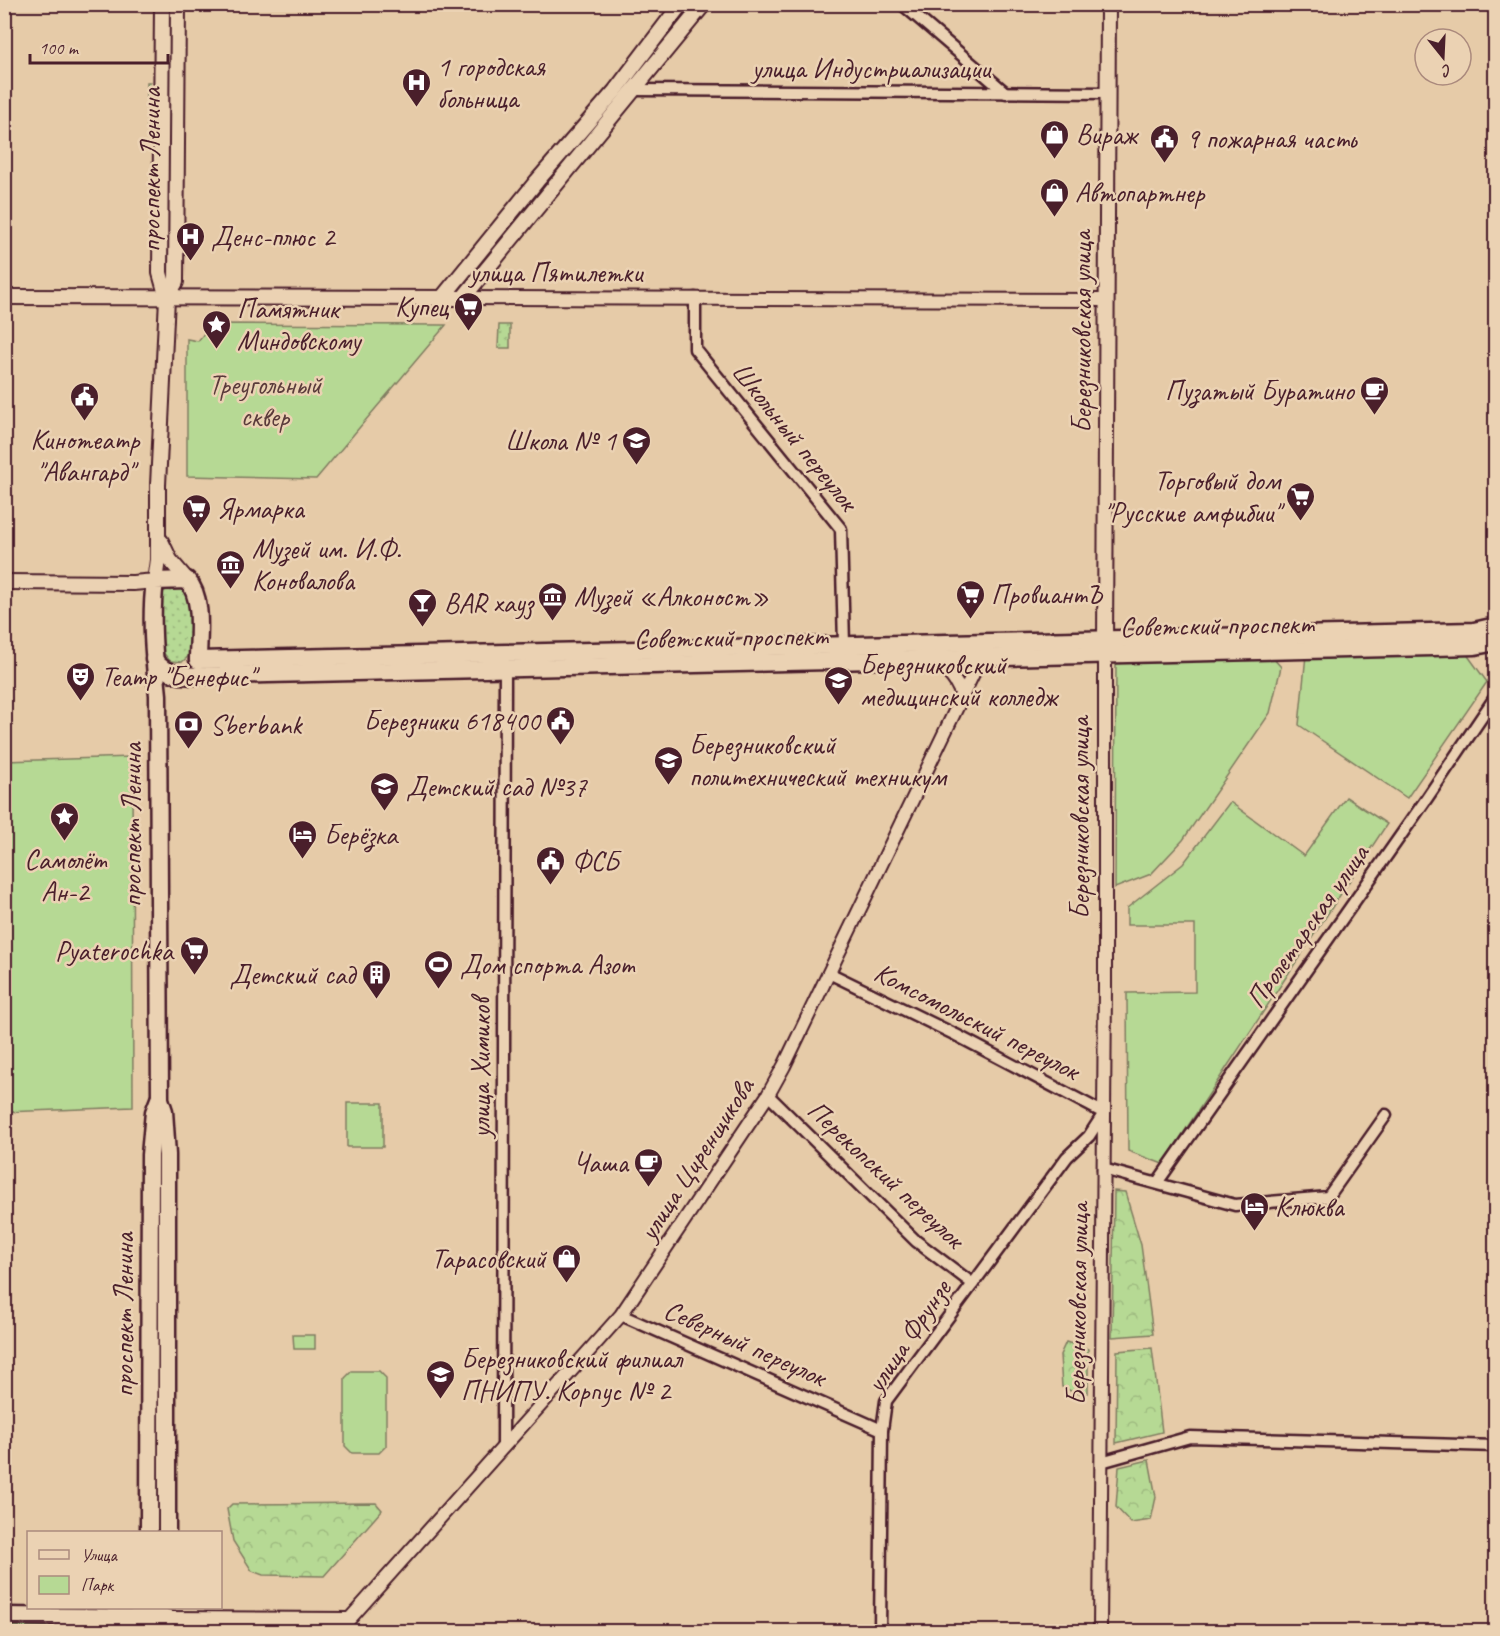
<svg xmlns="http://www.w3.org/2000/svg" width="1500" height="1636" font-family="Caveat,sans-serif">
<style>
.grass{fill:url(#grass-dots);stroke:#807c60;stroke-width:1.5}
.forest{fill:url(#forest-crowns);stroke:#807c60;stroke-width:1.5}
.park{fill:#b6d994;stroke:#807c60;stroke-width:1.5}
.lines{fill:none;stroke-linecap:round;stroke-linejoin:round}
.minor-casing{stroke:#4a1f2b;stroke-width:15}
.tertiary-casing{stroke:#4a1f2b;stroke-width:16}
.secondary-casing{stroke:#4a1f2b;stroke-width:18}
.primary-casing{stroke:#4a1f2b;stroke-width:21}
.minor{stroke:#ebd2b3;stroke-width:10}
.tertiary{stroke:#ebd2b3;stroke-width:12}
.secondary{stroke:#ebd2b3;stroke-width:14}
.primary{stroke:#ebd2b3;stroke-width:16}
.labels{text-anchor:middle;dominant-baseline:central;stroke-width:5;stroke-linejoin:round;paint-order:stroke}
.poi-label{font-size:28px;fill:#4a1f2b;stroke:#ebd2b3;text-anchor:start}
.street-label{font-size:28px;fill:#4a1f2b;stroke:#ebd2b3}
.park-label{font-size:28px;fill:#5a3b3b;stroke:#ebd2b3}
</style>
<defs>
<pattern id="grass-dots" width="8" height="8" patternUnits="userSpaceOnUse" patternTransform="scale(1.5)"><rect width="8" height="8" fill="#b6d994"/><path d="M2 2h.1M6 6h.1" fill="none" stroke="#9eba80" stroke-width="1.8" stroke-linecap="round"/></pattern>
<pattern id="forest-crowns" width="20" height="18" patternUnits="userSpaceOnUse" patternTransform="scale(1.5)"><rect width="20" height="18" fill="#b6d994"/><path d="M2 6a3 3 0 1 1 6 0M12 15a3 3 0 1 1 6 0" fill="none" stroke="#9eba80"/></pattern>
</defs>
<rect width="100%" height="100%" fill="#e6cba8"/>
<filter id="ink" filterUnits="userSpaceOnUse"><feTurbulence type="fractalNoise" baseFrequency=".0167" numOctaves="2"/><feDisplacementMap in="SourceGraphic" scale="12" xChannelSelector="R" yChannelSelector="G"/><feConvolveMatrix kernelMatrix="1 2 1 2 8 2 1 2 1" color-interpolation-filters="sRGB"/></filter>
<g filter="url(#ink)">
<g class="grass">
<polygon points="172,4 171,272 166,271 169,5"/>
<polygon points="147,82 150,82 151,91 157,99 155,125 147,127"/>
<polygon points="537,188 543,197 482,266 477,262"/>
<polygon points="499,325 510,325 510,348 498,348"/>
<polygon points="173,585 190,591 191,654 182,662 170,661 161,650 162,593"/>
<polygon points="5,1621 75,1622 75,1631 5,1632"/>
<polygon points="214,1624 308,1625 308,1631 214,1631"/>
</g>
<g class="forest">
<polygon points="1114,1191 1125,1192 1141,1245 1153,1334 1112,1337"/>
<polygon points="1066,1342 1088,1349 1088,1393 1075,1393 1062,1387 1060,1355"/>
<polygon points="1152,1348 1162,1432 1116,1443 1117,1351"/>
<polygon points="1149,1460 1156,1497 1151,1520 1131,1523 1116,1507 1119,1467"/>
<polygon points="376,1503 382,1510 324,1576 263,1575 252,1571 233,1541 227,1509 232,1504"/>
</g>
<g class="park">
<polygon points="204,324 446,325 316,479 187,476 187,339 198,341 206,331"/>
<polygon points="1466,653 1487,682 1407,798 1299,725 1306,655"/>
<polygon points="1271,656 1281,667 1270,713 1183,840 1151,874 1115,888 1116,660"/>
<polygon points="132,757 133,1107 5,1112 5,761"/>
<polygon points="1346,797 1387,824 1163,1164 1128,1151 1127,993 1195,992 1195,925 1127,925 1127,908 1183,864 1230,802 1304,856"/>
<rect x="347" y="1103" width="36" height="44"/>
<polygon points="293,1335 315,1335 315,1349 294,1349"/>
<polygon points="352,1371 379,1371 386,1378 386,1446 379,1453 352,1453 345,1446 345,1378"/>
</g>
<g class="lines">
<defs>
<g id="minor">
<polyline points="902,4 1006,93"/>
<polyline points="635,90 1108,93"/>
<polyline points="695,298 695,349 841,529 844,645"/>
<polyline points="829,973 956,1035 1104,1113 1089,1136 1067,1157 886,1401 882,1430 880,1632"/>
<polyline points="768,1095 916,1241 973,1284"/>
<polyline points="1103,1169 1235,1205 1328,1197 1386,1115"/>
<polyline points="1157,1183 1427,798 1496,696"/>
<polyline points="621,1315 882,1430"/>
<polyline points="503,1447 505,665"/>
<polyline points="1101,1462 1190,1437 1496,1446"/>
</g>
<g id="tertiary">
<polyline points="463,298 1107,300"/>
<path d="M926,661C945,668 955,676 962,696"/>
<polyline points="167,1618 349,1619"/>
<polyline points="338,1632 621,1315 768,1095 784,1066 984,651"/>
<polyline points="1100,1632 1105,987 1105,655"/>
</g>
<g id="secondary">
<polyline points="4,297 463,298 704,4"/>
<polyline points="167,298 176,282 178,4"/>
<polyline points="442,298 537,181 615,91 681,4"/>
<polyline points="161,541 170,560 187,580"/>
<polyline points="4,582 133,583 155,581 158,560 158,485 167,298 160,273 162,4"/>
<polyline points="1105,647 1108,4"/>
</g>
<g id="primary">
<path d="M154,659C167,681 198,675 220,675L1475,646L1496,642"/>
<polyline points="198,660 1474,631 1496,626"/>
<polyline points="149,1532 150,1155 154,1112 159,1099"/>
<path d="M167,1532V1155L164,1111L160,1099L158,695C154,657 150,619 155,581L187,580C204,598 198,636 198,660"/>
<polyline points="4,1616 167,1618"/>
</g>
</defs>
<use href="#minor" class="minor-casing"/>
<use href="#tertiary" class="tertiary-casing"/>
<use href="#secondary" class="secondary-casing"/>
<use href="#primary" class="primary-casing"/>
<use href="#minor" class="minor"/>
<use href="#tertiary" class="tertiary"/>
<use href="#secondary" class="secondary"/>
<use href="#primary" class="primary"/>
</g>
</g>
<defs>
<symbol id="hospital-pin" viewBox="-11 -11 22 30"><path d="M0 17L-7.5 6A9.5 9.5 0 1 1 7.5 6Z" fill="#4a1f2b" stroke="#ebd2b3"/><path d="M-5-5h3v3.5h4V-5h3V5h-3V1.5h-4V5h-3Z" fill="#fff"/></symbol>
<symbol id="shop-pin" viewBox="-11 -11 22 30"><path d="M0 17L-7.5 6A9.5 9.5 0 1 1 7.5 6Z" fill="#4a1f2b" stroke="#ebd2b3"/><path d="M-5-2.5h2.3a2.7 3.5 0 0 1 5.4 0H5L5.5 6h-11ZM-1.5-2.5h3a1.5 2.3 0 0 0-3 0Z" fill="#fff"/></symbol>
<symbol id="civic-pin" viewBox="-11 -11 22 30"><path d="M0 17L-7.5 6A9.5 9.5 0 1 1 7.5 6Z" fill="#4a1f2b" stroke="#ebd2b3"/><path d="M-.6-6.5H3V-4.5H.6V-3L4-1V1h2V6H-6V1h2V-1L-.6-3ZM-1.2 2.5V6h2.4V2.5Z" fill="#fff"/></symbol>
<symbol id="supermarket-pin" viewBox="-11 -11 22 30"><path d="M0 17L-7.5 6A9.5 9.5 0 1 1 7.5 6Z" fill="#4a1f2b" stroke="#ebd2b3"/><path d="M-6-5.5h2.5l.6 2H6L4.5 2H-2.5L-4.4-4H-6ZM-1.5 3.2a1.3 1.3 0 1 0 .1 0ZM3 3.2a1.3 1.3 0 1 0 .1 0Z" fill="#fff"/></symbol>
<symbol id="sight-pin" viewBox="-11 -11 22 30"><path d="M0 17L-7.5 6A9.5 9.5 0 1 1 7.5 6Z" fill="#4a1f2b" stroke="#ebd2b3"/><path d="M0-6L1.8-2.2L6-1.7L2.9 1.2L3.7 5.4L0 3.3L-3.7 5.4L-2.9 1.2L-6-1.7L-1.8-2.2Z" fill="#fff"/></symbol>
<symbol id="cafe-pin" viewBox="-11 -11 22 30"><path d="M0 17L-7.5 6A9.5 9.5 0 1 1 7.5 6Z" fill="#4a1f2b" stroke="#ebd2b3"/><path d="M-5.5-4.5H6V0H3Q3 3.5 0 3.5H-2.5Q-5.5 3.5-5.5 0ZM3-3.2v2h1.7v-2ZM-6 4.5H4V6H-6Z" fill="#fff"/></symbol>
<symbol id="school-pin" viewBox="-11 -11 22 30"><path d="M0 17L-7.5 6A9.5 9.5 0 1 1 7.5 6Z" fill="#4a1f2b" stroke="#ebd2b3"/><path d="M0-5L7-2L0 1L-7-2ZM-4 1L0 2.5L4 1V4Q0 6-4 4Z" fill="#fff"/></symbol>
<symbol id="museum-pin" viewBox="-11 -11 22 30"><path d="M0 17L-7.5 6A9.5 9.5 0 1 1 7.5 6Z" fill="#4a1f2b" stroke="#ebd2b3"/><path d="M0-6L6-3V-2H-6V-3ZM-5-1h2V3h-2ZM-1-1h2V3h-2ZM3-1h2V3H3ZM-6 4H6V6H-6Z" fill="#fff"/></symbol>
<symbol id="bar-pin" viewBox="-11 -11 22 30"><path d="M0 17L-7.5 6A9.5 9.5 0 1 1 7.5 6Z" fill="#4a1f2b" stroke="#ebd2b3"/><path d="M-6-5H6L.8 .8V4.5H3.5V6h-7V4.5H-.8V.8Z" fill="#fff"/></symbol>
<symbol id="theatre-pin" viewBox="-11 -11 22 30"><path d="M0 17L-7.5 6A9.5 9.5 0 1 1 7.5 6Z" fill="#4a1f2b" stroke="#ebd2b3"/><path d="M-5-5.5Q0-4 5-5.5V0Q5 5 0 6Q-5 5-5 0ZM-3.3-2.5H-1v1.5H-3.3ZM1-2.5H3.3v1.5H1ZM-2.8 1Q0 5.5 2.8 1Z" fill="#fff"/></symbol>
<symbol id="university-pin" viewBox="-11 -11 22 30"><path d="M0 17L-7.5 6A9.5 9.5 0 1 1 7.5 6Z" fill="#4a1f2b" stroke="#ebd2b3"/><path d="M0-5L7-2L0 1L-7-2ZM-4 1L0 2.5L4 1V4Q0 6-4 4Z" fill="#fff"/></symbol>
<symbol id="bank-pin" viewBox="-11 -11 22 30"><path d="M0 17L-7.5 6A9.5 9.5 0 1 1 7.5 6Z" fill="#4a1f2b" stroke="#ebd2b3"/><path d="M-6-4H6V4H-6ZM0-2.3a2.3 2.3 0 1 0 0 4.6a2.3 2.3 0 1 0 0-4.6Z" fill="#fff"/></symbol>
<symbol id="hotel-pin" viewBox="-11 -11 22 30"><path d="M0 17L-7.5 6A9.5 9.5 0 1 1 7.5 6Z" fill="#4a1f2b" stroke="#ebd2b3"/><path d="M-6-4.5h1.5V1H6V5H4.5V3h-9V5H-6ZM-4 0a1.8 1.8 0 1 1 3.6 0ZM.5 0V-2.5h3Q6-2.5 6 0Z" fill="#fff"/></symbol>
<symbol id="stadium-pin" viewBox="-11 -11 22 30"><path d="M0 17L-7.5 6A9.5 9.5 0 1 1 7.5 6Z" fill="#4a1f2b" stroke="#ebd2b3"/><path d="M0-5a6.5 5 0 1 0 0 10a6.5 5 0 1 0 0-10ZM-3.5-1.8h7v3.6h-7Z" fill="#fff"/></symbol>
<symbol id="building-pin" viewBox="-11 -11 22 30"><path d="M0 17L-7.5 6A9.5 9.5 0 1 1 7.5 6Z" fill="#4a1f2b" stroke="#ebd2b3"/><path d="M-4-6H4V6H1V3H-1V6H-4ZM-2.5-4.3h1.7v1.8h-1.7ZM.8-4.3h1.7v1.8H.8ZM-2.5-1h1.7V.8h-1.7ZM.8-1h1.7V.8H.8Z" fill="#fff"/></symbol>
</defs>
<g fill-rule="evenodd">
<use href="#hospital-pin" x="400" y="66" width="33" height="45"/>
<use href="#shop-pin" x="1038" y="118" width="33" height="45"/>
<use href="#civic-pin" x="1148" y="122" width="33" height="45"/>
<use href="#shop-pin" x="1038" y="176" width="33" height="45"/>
<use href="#hospital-pin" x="174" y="220" width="33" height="45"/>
<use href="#supermarket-pin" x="452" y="290" width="33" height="45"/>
<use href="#sight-pin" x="200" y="308" width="33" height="45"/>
<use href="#cafe-pin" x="1358" y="374" width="33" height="45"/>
<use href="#civic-pin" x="68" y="380" width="33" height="45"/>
<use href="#school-pin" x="620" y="424" width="33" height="45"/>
<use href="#supermarket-pin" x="1284" y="480" width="33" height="45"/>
<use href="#supermarket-pin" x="180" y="492" width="33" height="45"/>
<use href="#museum-pin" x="214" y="548" width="33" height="45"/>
<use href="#supermarket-pin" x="954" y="578" width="33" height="45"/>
<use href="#museum-pin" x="536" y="580" width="33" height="45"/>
<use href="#bar-pin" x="406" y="586" width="33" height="45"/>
<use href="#theatre-pin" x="64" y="660" width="33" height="45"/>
<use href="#university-pin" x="822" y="664" width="33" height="45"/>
<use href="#civic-pin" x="544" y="704" width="33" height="45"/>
<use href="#bank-pin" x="172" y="708" width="33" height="45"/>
<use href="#university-pin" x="652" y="744" width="33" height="45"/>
<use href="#school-pin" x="368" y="770" width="33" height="45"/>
<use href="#sight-pin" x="48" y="800" width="33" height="45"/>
<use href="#hotel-pin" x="286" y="818" width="33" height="45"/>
<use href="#civic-pin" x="534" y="844" width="33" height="45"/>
<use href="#supermarket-pin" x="178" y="934" width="33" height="45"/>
<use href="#stadium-pin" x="422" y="948" width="33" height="45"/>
<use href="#building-pin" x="360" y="958" width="33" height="45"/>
<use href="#cafe-pin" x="632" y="1146" width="33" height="45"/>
<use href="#hotel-pin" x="1238" y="1190" width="33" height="45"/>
<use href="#shop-pin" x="550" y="1242" width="33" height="45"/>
<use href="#university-pin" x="424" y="1358" width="33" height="45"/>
</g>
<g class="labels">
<g class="poi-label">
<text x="437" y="66">1 городская<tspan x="437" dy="32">больница</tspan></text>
<text x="1076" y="134">Вираж</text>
<text x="1186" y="138">9 пожарная часть</text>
<text x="1075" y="192">Автопартнер</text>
<text x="211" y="236">Денс-плюс 2</text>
<text x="448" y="306" text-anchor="end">Купец</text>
<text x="237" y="308">Памятник<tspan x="237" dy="32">Миндовскому</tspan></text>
<text x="1354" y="390" text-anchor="end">Пузатый Буратино</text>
<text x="85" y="439" text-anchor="middle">Кинотеатр<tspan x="85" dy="32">"Авангард"</tspan></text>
<text x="616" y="440" text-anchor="end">Школа № 1</text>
<text x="1280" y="480" text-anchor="end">Торговый дом<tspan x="1280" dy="32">"Русские амфибии"</tspan></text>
<text x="217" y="508">Ярмарка</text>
<text x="252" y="548">Музей им. И.Ф.<tspan x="252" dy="32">Коновалова</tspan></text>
<text x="991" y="594">ПровиантЪ</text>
<text x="574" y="596">Музей «Алконост»</text>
<text x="444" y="602">BAR хауз</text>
<text x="860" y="664">Березниковский<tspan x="860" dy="32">медицинский колледж</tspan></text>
<text x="101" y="676">Театр "Бенефис"</text>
<text x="540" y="720" text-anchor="end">Березники 618400</text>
<text x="210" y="724">Sberbank</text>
<text x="689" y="744">Березниковский<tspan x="689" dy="32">политехнический техникум</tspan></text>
<text x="406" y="786">Детский сад №37</text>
<text x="324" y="834">Берёзка</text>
<text x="65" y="859" text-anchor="middle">Самолёт<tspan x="65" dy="32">Ан-2</tspan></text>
<text x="572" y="860">ФСБ</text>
<text x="173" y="950" text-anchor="end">Pyaterochka</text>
<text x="460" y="964">Дом спорта Азот</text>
<text x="355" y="974" text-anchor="end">Детский сад</text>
<text x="628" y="1162" text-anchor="end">Чаша</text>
<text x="1275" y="1206">Клюква</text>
<text x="546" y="1258" text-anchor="end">Тарасовский</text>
<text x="461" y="1358">Березниковский филиал<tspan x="461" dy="32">ПНИПУ. Корпус № 2</tspan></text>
</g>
<g class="street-label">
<text x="871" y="68">улица Индустриализации</text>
<text transform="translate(150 170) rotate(-90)">проспект Ленина</text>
<text x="556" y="272">улица Пятилетки</text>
<text transform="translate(1081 332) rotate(-90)">Березниковская улица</text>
<text transform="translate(795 436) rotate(51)">Школьный переулок</text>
<text transform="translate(1217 625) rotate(-1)">Советский проспект</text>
<text transform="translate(731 637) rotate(-1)">Советский проспект</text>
<text transform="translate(1079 818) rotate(-90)">Березниковская улица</text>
<text transform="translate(131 825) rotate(-90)">проспект Ленина</text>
<text transform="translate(1307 926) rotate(-55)">Пролетарская улица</text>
<text transform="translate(977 1021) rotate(27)">Комсомольский переулок</text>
<text transform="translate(480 1068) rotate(-90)">улица Химиков</text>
<text transform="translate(696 1159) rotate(-57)">улица Циренщикова</text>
<text transform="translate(886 1174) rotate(43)">Перекопский переулок</text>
<text transform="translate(1077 1304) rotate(-89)">Березниковская улица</text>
<text transform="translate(123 1315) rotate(-90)">проспект Ленина</text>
<text transform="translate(908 1336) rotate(-56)">улица Фрунзе</text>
<text transform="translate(745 1343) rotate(24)">Северный переулок</text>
</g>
<g class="park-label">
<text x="265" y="384">Треугольный<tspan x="265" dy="32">сквер</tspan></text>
</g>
</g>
<rect width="1500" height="1636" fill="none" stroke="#ebd2b3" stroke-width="24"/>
<rect x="12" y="12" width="1476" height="1612" fill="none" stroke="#4a1f2b" stroke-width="2" filter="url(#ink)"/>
<rect x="27" y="1531" width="195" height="78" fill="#ebd2b3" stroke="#ab8a7d" stroke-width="1.5"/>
<rect x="39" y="1550" width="30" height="9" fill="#ebd2b3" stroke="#ab8a7d" stroke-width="1.5"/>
<text x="81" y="1561" font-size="18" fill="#4a1f2b">Улица</text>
<rect x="39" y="1576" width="30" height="18" fill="#b6d994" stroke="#ab8a7d" stroke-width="1.5"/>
<text x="81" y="1591" font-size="18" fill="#4a1f2b">Парк</text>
<g transform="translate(1443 57) rotate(162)"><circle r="28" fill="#ebd2b3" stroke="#ab8a7d" stroke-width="1.5"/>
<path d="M0-4.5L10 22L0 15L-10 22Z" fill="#4a1f2b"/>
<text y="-9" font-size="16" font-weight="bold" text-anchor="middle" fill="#4a1f2b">С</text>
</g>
<path d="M30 54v9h138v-9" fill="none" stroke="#4a1f2b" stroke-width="3"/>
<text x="39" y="54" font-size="18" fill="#4a1f2b" stroke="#ebd2b3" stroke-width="4.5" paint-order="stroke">100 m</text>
</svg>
